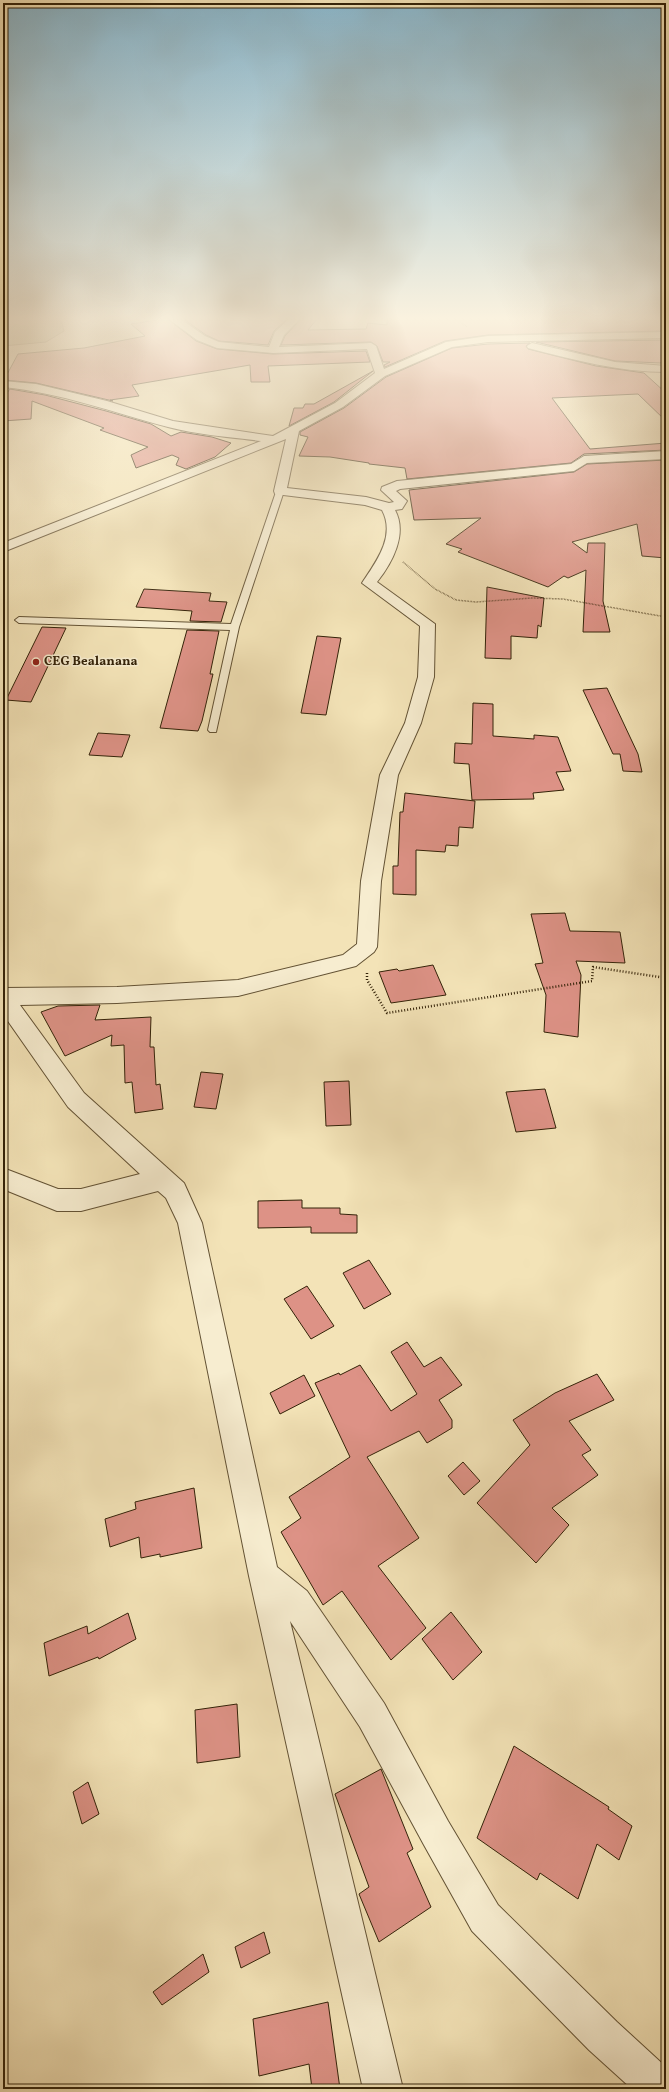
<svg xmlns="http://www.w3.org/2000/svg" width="669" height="2092" font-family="Vollkorn,serif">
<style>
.green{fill:#c3c189;stroke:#7b7248}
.building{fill:#dd9286;stroke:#332208}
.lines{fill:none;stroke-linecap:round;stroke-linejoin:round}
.lane-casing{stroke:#635234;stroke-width:2}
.street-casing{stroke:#635234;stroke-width:2}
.path-far1{stroke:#332208;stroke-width:1.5;stroke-dasharray:0.5 1;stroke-linecap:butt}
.path{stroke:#332208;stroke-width:2.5;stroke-dasharray:1 2;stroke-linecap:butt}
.lane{fill:#f7edd0;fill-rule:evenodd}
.street{fill:#f7edd0;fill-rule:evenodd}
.poi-dot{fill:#8f2418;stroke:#f7edd0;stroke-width:1.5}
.labels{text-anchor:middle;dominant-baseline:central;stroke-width:3;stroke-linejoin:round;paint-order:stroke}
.far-poi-label{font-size:13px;font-weight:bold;fill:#332208;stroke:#f7edd0;text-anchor:start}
</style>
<rect width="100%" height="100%" fill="#f3e3b7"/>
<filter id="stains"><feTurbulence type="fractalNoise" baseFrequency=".005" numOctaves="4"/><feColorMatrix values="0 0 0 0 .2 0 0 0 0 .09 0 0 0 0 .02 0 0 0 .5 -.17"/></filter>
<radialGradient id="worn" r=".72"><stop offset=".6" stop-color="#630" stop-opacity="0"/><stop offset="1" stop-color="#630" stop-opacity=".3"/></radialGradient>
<polygon class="green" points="3,320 61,320 64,331 46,342 3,346"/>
<g class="building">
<polygon points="157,320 169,320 196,341 217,349 273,354 366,351 370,362 268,366 270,382 251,382 250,365 132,385 139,396 110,400 113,401 36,383 4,380 18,354 84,348 145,336 131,324"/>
<polygon points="185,320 286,320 274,331 268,345 219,341 206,335"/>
<polygon points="300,320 316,320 308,330 366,329 368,323 387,325 387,320 666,320 666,331 488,335 445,341 385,367 384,365 390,362 383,362 377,346 371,342 281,345 285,336"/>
<polygon points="666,340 666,352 661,363 615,361 536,342"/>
<polygon points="530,343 526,346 528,349 596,366 644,373 666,393 666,421 638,394 552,398 590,449 666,443 666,450 584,454 571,463 407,479 405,468 369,464 369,463 330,457 299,456 308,437 300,435 300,432 344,408 386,377 452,348 488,344"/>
<polygon points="373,371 334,402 289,426 294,408 303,408 305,404 314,404"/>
<polygon points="10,389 45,395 106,411 151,424 171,436 181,432 212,437 231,443 215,457 186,469 176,465 179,458 172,455 136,468 131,455 148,447 100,430 104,428 32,401 31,419 3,421 3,398"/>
<polygon points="666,460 666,558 642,556 637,524 572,542 587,553 588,543 605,543 603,601 610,632 583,632 586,570 568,578 564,576 548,587 458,552 462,549 446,544 481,518 414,520 409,490 574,472 587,464"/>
<polygon points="487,587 544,598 541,627 538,625 537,638 511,636 511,659 485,658"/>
<polygon points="144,589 211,593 209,601 227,602 221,622 190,621 192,611 136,607"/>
<polygon points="42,627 66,628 31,702 6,700"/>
<polygon points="187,630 219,631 210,674 213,674 202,721 198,731 160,728"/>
<polygon points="317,636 341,638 326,715 301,713"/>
<polygon points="607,688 638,754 642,772 623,771 620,754 613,754 583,690"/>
<polygon points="473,703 493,704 493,736 534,739 534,735 558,737 571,771 556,772 564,790 533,793 534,799 472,800 469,764 454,763 455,743 472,744"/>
<polygon points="98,733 130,735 122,757 89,755"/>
<polygon points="405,793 475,801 473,828 459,827 458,846 446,845 445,852 416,850 416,895 393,894 393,866 398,866 400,812 403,812"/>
<polygon points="565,913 570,931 620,932 625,963 576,961 581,975 578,1037 544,1032 546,995 535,964 543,963 531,914"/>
<polygon points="433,965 446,995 391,1003 379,972 397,969 399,971"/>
<polygon points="100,1005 95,1020 151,1017 150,1047 154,1047 156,1085 160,1084 163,1109 135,1113 132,1082 125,1083 124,1045 111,1046 112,1035 65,1056 41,1012 58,1006"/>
<polygon points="201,1072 223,1074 216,1109 194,1107"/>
<polygon points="349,1081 351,1125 326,1126 324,1082"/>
<polygon points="545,1089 556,1128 516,1132 506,1092"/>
<polygon points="302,1200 302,1208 340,1208 340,1214 357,1215 357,1233 311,1233 311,1227 258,1228 258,1201"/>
<polygon points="369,1260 391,1294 364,1309 343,1273"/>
<polygon points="307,1286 334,1326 311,1339 284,1299"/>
<polygon points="407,1342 424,1367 441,1357 462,1385 439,1400 452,1420 452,1428 427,1443 419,1431 367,1457 419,1538 378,1566 426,1628 391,1660 342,1591 323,1605 281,1532 301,1518 289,1497 350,1457 315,1383 339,1373 340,1375 360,1365 391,1411 417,1394 391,1352"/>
<polygon points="597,1374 614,1400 569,1421 591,1450 582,1455 598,1475 552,1508 569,1525 536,1563 477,1503 530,1445 513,1420 555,1393"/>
<polygon points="304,1375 315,1396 280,1414 270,1393"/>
<polygon points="463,1462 480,1481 464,1495 448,1476"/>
<polygon points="194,1488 202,1548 160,1557 160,1554 141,1558 139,1537 110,1547 105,1519 136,1509 135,1502"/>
<polygon points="451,1612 482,1652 453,1680 422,1639"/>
<polygon points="128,1613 136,1639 99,1659 98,1657 49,1676 44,1643 87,1626 88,1634"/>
<polygon points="237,1704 240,1757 197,1763 195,1710"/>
<polygon points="514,1746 609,1807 608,1809 632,1826 619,1860 597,1844 578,1899 540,1873 537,1880 477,1838"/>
<polygon points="381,1769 413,1849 407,1853 431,1907 379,1942 359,1894 369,1887 335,1794"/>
<polygon points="88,1782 99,1814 82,1824 73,1792"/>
<polygon points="264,1932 270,1953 241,1968 235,1947"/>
<polygon points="203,1954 209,1972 162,2005 153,1992"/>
<polygon points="328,2002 340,2089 312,2089 309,2064 259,2076 253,2019"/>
</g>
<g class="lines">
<defs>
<polygon id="lane" points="277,489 284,491 239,627 216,732 210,732 208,730 230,630 19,623 15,620 19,617 231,624"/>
<g id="street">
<path d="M170,320H182L205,336L219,342L269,347L275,332L288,320H299L284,335L279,347L371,343L376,346L384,369L446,342L488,336L666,332V338L488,342L452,347L385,376L343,407L299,431L287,488L366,497L389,503L394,502L381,490L382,487L397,481L571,464L584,456L666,451V459L587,463L574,471L400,489L396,491L407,501L402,509L395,510C408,534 392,563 377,582L435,624L434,677L421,723L398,775L381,881L377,947L374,952L356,966L238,996L117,1003L20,1005L84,1093L184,1183L202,1223L277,1567L307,1591L384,1703L448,1821L498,1905L617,2022L666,2067V2089H632L589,2050L472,1931L424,1845L360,1727L290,1621L403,2089H363L249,1576L178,1223L166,1198L158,1191L81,1211H57L3,1189V1168L58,1189H81L140,1174L68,1107L3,1014V988L117,987L238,980L343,955L357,944L361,881L380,775L405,723L418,677L420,626L362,583C376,562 396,536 382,510L365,505L275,494L274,491L286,439L3,552V543L261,441C230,437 198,435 168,427C111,412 62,393 3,387V381L36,384L107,401L173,421L273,436L335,403L375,373L367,349L273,353L217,348L197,340Z"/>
<path d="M532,343L615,362L666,366V372C619,372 574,360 528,348L527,346Z"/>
</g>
</defs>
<use href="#lane" class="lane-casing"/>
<use href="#street" class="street-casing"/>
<g class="path-far1">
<polyline points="458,320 467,327"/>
<polyline points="403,562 435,589 456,600 476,602 532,598 563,599 666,617"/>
</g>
<polyline class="path" points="367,973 367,980 387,1013 592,981 593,967 666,978"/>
<use href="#lane" class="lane"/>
<use href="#street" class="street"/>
</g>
<linearGradient id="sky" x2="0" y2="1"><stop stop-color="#8ab8ce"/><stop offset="0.52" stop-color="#faf2df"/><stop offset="1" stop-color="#faf2df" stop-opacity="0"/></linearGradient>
<rect width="669" height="613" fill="url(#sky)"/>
<circle class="poi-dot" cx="36" cy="662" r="4"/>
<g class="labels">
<g class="far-poi-label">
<text x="44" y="662">CEG Bealanana</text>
</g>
</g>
<rect width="669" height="2092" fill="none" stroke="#f3e3b7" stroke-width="16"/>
<rect x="4" y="4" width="661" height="2084" fill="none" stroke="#332208" stroke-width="2"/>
<rect x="8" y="8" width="653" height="2076" fill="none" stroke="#332208"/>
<rect width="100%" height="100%" filter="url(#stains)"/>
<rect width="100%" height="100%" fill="url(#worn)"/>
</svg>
